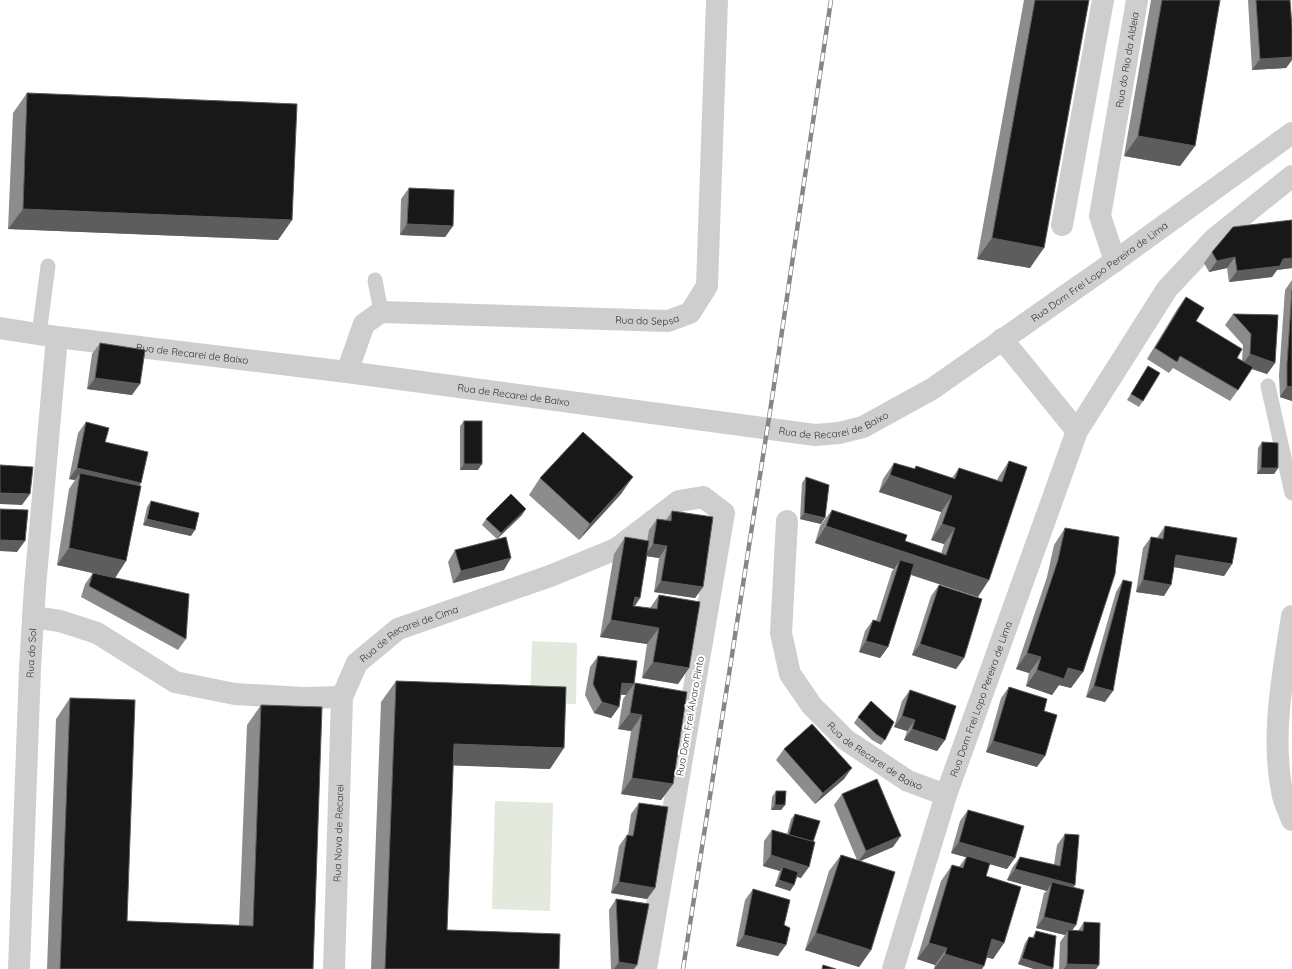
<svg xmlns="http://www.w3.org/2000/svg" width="1292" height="969" font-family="Quicksand,sans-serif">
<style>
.green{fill:#e3e9dd}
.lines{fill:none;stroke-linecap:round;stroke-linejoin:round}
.service{stroke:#cecece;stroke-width:15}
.minor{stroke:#cecece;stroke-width:22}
.tertiary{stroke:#cecece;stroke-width:22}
.rail-casing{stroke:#868686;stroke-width:4.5}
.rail{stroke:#fff;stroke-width:3;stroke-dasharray:9;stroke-linecap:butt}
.wall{fill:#8c8c8c}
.shaded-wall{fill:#5d5d5d}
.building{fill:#181818;stroke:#5d5d5d}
.labels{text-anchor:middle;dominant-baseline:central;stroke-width:4;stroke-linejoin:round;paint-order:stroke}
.street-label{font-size:10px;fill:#313131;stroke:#fff}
</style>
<rect width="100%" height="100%" fill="#fff"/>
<g class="green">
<polygon points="532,641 577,643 576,704 530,703"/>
<polygon points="495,801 553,803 550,911 492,909"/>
</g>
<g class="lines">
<g class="service">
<polyline points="375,280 381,312"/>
<polyline points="39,334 48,266"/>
<polyline points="1268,386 1292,493"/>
</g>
<g class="minor">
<polyline points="1062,225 1103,0"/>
<path id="s1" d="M1115,261L1100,216L1137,0"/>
<path id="s2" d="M0,328L57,337L347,372L815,435L839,433L863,427L932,389L1115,261L1292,133"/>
<polyline points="1002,339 1077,431"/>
<path id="s3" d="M347,372L364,324L381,312L668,321L690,313L707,286L717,0"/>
<path id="s4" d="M787,521L781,633L790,674L812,706L846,740L908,781L946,795"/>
<polyline points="33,617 60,621 97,633 175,682 235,694 303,698 342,697"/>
<path id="s5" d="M19,969L30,668L35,587L57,337"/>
<path id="s6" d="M334,969L342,697L357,663L398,629L550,576L616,549L679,501L703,497L724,513L646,969"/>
<path id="s7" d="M893,969L946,795L1077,431L1167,289L1214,239L1292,176"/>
</g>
<path class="tertiary" d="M1292,616C1283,674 1270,738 1283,796C1285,804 1289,812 1292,820"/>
<defs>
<polyline id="rail" points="683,969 773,392 831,0"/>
</defs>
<use href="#rail" class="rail-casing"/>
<use href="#rail" class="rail"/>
</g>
<g class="wall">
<polygon points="1024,0 1089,0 1030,268 977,259"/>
<polygon points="1151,0 1220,0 1195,146 1180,166 1124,156"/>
<polygon points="1248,0 1290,0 1292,28 1292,60 1286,68 1252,70"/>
<polygon points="27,93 292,220 278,240 8,229 13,113"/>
<polygon points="409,188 453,226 445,237 400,235 401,199"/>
<polygon points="1292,220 1292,268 1277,270 1272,277 1229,282 1227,268 1209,272 1204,263 1212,252"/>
<polygon points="1292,280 1292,401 1280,397 1279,375 1285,290"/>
<polygon points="1186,297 1196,321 1237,358 1242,361 1243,345 1225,325 1233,314 1278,315 1275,363 1267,374 1251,369 1238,390 1230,401 1173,368 1169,373 1147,359 1178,308"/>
<polygon points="100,343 132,395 87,389 92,354"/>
<polygon points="1148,366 1143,401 1139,407 1127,400"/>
<polygon points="464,421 478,470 460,470 460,426"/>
<polygon points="86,422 105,442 139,485 126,561 115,578 57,565 69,489 75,480 69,479 78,433"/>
<polygon points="1262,442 1278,468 1274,474 1257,474 1258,448"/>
<polygon points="1009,461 978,597 911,575 888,647 880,658 859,652 865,631 873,620 876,621 892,571 894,569 815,543 820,526 832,510 905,541 941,554 944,544 931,540 941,512 879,492 883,479 894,463 914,469 916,466 952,478 959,468 997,481 998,478"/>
<polygon points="806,477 821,524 800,519 802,483"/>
<polygon points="540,478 621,494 579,540 529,495"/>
<polygon points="151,501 191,536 143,525 147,507"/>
<polygon points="672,511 703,587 695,598 654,592 659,558 647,556 640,598 635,606 650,608 659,595 689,668 678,684 642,678 647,644 600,637 614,554 625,537 647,541 649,530 657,519 666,520"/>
<polygon points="522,515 497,539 482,525 486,519"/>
<polygon points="1165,526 1232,564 1224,576 1174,567 1164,596 1136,592 1143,548 1151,537 1157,538"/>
<polygon points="1065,528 1071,688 1059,685 1052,695 1026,686 1029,673 1016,669 1047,577 1054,545"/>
<polygon points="455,550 504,570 453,583 448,562"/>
<polygon points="93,573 186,639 178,650 81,597 85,584"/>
<polygon points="1123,580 1105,702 1086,697 1116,592"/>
<polygon points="939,585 964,658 956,669 912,655 931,596"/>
<polygon points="598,656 634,684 673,784 661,800 621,794 631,731 618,729 623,699 626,695 621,695 619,707 611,718 594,713 585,695 590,667"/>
<polygon points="396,681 550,769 453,765 447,930 559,969 371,969 381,702"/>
<polygon points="1009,687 1044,711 1037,767 986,752 1001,698"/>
<polygon points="910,690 945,740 937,751 904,740 907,731 894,727 902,701"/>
<polygon points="70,698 127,921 239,925 247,725 261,705 313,969 47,969 56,719"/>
<polygon points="858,717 885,740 881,745 872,740 854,723"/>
<polygon points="784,749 844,779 815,804 776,760"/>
<polygon points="776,791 785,805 781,810 771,810 772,797"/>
<polygon points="842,794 893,847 860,861 871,950 859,967 805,950 829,871 841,855 857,860 834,805"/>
<polygon points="639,803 655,888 647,899 611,893 619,846 627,835 628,835 631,814"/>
<polygon points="968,810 1007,869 989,864 986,876 1004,943 993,959 987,957 982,969 934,969 935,965 917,959 941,881 952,865 959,867 966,857 951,853 960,821"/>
<polygon points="795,814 801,878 797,877 794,885 790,891 775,886 779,873 780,871 763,866 764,841 772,830 787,834 791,819"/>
<polygon points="1065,834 1075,885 1073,887 1076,925 1072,930 1078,931 1084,922 1099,965 1096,969 1059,969 1060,942 1065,935 1036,928 1044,893 1047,891 1007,880 1012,868 1020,857 1054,865 1057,845"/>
<polygon points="753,889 784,925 778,956 736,946 745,900"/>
<polygon points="616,899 637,965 634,969 611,969 609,910"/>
<polygon points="1036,931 1053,968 1053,969 1034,969 1018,964 1025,943 1029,937 1032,938"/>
</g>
<g class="shaded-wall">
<polygon points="1292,57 1292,60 1286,68 1252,70 1260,59"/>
<polygon points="1138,136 1195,146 1180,166 1124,156"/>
<polygon points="23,209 292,220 278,240 8,229"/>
<polygon points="407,224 453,226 445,237 400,235"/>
<polygon points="992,238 1044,248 1030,268 977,259"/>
<polygon points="1235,257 1227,268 1209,272 1217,261"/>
<polygon points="1292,258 1292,268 1277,270 1272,277 1229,282 1237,271 1283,259"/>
<polygon points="1250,354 1275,363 1267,374 1242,365"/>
<polygon points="95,378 140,384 132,395 87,389"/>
<polygon points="1287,386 1292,387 1292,401 1280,397"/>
<polygon points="464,464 482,464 478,470 460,470"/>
<polygon points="77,468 141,483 133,494 80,473 75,480 69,479"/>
<polygon points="1261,468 1278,468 1274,474 1257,474"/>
<polygon points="890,475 952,496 941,512 879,492"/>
<polygon points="633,477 621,494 579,540 590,524"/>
<polygon points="0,493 30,494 22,505 0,504"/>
<polygon points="526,509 522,515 497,539 501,533"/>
<polygon points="804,513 825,518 821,524 800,519"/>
<polygon points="147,519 195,530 191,536 143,525"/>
<polygon points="942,524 955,528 944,544 931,540"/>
<polygon points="826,526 989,580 978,597 897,570 900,560 894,569 815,543"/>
<polygon points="0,540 25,541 17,552 0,551"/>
<polygon points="653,544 667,546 659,558 645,556"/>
<polygon points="69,548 126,561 115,578 57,565"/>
<polygon points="1176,555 1232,564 1224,576 1168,566"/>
<polygon points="511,558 504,570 453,583 461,571"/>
<polygon points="1143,580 1171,585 1164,596 1136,592"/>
<polygon points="661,581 703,587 695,598 654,592"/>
<polygon points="635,597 640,598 629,615"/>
<polygon points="611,620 659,628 647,644 600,637"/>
<polygon points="866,641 888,647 880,658 859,652"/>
<polygon points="920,644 964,658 956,669 912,655"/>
<polygon points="1027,653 1041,657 1029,673 1016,669"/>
<polygon points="653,662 689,668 678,684 642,678"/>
<polygon points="1068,668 1083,672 1071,688 1059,685 1052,695 1026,686 1037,670"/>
<polygon points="622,683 634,684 626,695 614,694"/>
<polygon points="1094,686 1113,691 1105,702 1086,697"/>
<polygon points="602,702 619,707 611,718 594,713"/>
<polygon points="630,713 642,715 631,731 618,729"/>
<polygon points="902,716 915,720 907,731 894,727"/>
<polygon points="912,729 945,740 937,751 904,740"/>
<polygon points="993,741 1045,756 1037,767 986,752"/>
<polygon points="454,744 564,748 550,769 440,765"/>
<polygon points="852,768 844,779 815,804 823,793"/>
<polygon points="632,778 673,784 661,800 621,794"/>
<polygon points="775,805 785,805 781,810 771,810"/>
<polygon points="901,836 893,847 858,862 866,851"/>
<polygon points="959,842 1015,858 1007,869 951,853"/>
<polygon points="771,855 809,867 801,878 781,872 783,867 780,871 763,866"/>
<polygon points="1015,869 1075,885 1067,896 1052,882 1047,891 1007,880"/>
<polygon points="779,880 794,885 790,891 775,886"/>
<polygon points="619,882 655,888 647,899 611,893"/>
<polygon points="1044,917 1076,925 1068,936 1068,930 1065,935 1036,928"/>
<polygon points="816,933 871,950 859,967 805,950"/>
<polygon points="744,935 786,945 778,956 736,946"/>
<polygon points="992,939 1004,943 993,959 981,956"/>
<polygon points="929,943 947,948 935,965 917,959"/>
<polygon points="945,954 984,966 982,969 934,969"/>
<polygon points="1022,958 1053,968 1053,969 1034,969 1018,964"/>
<polygon points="619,962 637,965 634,969 614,969"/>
<polygon points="1067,964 1099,965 1096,969 1064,969"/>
</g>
<g class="building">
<polygon points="1035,0 1089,0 1044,248 992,238"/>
<polygon points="1162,0 1220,0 1195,146 1138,136"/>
<polygon points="1256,0 1290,0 1292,28 1292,57 1260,59"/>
<polygon points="27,93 297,104 292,220 23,209"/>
<polygon points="409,188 454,190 453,226 407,224"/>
<polygon points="1292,220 1292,258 1283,259 1280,266 1237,271 1235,257 1217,261 1212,252 1233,227"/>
<polygon points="1292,290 1292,387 1287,386 1287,364"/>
<polygon points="1186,297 1204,308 1196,321 1242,349 1237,358 1253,367 1238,390 1180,356 1177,362 1155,348"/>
<polygon points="1233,314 1278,315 1275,363 1250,354 1251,334"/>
<polygon points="100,343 145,350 140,384 95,378"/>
<polygon points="1148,366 1160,373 1143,401 1131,394"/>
<rect x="464" y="421" width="18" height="43"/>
<polygon points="86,422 109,428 105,442 148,452 141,483 77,468"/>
<polygon points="583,432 633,477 590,524 540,478"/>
<polygon points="1262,442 1278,443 1278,468 1261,468"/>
<polygon points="1009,461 1027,467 989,580 826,526 832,510 907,535 905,541 946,555 955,528 942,524 952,496 890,475 894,463 915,469 916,466 955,479 959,468 1002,482"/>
<polygon points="0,465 33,467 30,494 0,493"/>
<polygon points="80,473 141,486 126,561 69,548"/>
<polygon points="806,477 829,485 825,518 804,513"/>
<polygon points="511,494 526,509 501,533 486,519"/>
<polygon points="151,501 199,513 195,530 147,519"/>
<polygon points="0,509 28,510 25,541 0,540"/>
<polygon points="672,511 713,517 703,587 661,581 667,546 653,544 657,519 671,521"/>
<polygon points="1165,526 1237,538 1232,564 1176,555 1171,585 1143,580 1151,537 1163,539"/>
<polygon points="1065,528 1119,537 1115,574 1083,672 1068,668 1064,679 1037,670 1041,657 1027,653 1058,560"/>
<polygon points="506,537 511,558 461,571 455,550"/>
<polygon points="625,537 649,541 640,598 635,597 633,606 657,609 659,595 700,602 689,668 653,662 659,628 611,620"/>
<polygon points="900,560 914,564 888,647 866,641 873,620 880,622"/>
<polygon points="93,573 189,594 186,639 89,586"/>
<polygon points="1123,580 1132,582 1113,691 1094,686"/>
<polygon points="939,585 982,599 964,658 920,644"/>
<polygon points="598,656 637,661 634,684 622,683 619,707 602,702 593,684"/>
<polygon points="396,681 566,687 564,748 454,744 447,930 560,934 559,969 385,969"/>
<polygon points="635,683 687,692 673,784 632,778 642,715 630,713"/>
<polygon points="1009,687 1047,699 1044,711 1057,715 1045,756 993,741"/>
<polygon points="910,690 956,706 945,740 912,729 915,720 902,716"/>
<polygon points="70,698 135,700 127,921 253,926 261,705 322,707 313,969 60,969"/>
<polygon points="871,701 894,722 885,740 876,734 858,717"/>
<polygon points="812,724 852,768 823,793 784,749"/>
<polygon points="877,779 901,836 866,851 842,794"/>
<polygon points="776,791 786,791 785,805 775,805"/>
<polygon points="639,803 668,807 655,888 619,882 627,835 633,836"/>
<polygon points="968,810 1024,826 1015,858 959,842"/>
<polygon points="795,814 820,821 813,842 789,835"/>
<polygon points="772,830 815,842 809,867 771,855"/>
<polygon points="1065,834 1079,835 1075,885 1015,869 1020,857 1060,866"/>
<polygon points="841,855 895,872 871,950 816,933"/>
<polygon points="967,856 990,863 986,876 1021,887 1004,943 992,939 984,966 945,954 947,948 929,943 952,865 963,868"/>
<polygon points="783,867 798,872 794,885 779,880"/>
<polygon points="1052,882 1084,890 1076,925 1044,917"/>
<polygon points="753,889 790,900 784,925 790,928 786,945 744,935"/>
<polygon points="616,899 649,904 637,965 619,962"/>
<polygon points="1084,922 1100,923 1099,965 1067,964 1068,930 1083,931"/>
<polygon points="1036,931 1056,936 1053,968 1022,958 1029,937 1034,938"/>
<polygon points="823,965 836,969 822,969"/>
</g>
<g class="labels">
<g class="street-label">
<text stroke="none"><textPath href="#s1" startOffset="206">Rua do Rio da Aldeia</textPath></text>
<text stroke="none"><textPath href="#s2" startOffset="1154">Rua Dom Frei Lopo Pereira de Lima</textPath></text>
<text stroke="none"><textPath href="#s3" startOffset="338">Rua da Sepsa</textPath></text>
<text stroke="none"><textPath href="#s2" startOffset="194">Rua de Recarei de Baixo</textPath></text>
<text stroke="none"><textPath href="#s2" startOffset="518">Rua de Recarei de Baixo</textPath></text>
<text stroke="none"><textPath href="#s2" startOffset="842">Rua de Recarei de Baixo</textPath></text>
<text stroke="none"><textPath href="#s6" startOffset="370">Rua de Recarei de Cima</textPath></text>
<text stroke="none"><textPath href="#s5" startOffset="316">Rua do Sol</textPath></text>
<text stroke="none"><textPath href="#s7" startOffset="284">Rua Dom Frei Lopo Pereira de Lima</textPath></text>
<text transform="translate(690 716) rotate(-80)">Rua Dom Frei Álvaro Pinto</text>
<text stroke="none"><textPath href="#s4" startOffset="274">Rua de Recarei de Baixo</textPath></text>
<text stroke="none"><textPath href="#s6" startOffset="136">Rua Nova de Recarei</textPath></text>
</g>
</g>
</svg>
